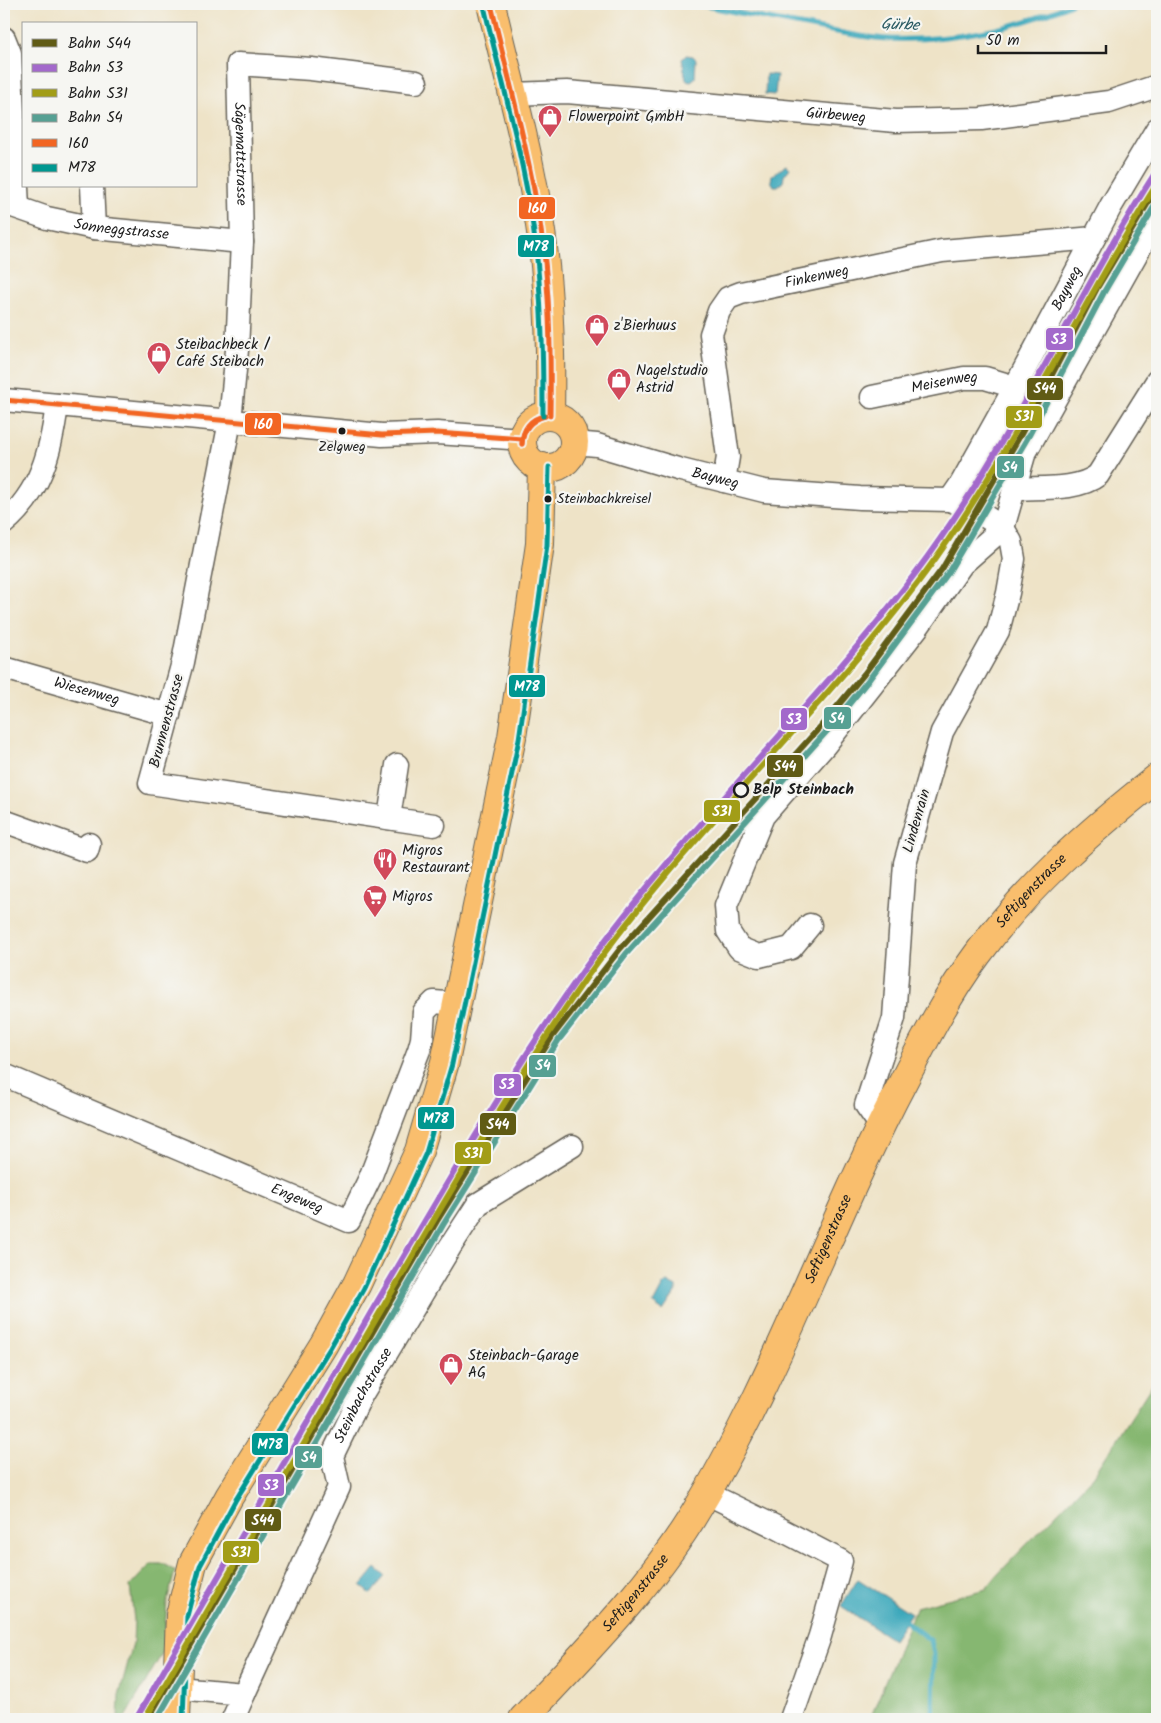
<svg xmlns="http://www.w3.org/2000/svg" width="1161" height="1723" font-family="Kalam,sans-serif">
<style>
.forest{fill:#86b771;stroke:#516a46}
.water{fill:#3da9bc;stroke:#2c626c}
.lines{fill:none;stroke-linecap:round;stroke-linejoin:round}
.stream{stroke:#3da9bc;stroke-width:5}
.minor-casing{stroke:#666258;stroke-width:25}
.major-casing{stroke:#666258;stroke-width:30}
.minor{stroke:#fff;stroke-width:22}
.major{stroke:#f9be6d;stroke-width:28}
.bus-1-casing{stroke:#f6f6f2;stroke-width:9}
.bus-2-casing{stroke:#f6f6f2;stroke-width:9}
.bus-1{stroke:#f26522;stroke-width:5}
.bus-2{stroke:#009790;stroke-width:5}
.rail-1-casing{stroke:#f6f6f2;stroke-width:10}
.rail-2-casing{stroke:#f6f6f2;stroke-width:10}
.rail-3-casing{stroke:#f6f6f2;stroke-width:10}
.rail-4-casing{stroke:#f6f6f2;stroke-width:10}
.rail-1{stroke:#605b15;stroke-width:6}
.rail-2{stroke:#a369cb;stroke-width:6}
.rail-3{stroke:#a29d17;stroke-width:6}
.rail-4{stroke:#56a093;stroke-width:6}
.bus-dot{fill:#1c1c1c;stroke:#f6f6f2;stroke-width:2}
.stop-dot{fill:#f6f6f2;stroke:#1c1c1c;stroke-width:2.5}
.labels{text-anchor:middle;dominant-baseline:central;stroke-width:4.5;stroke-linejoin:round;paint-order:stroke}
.bus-label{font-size:14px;fill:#1c1c1c;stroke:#f6f6f2}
.street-label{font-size:15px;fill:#1c1c1c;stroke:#f6f6f2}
.poi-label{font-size:15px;fill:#1c1c1c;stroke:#f6f6f2;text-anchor:start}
.stop-label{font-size:15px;font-weight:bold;fill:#1c1c1c;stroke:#f6f6f2;text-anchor:start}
.water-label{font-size:16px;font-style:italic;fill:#2b5b64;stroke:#f6f6f2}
.line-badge{stroke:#f6f6f2;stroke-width:2}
.badge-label{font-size:14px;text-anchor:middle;font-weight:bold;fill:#fff}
</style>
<rect width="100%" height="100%" fill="#f6f6f2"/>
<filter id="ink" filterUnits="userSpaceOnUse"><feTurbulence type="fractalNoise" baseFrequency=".02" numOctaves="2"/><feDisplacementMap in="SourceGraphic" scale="10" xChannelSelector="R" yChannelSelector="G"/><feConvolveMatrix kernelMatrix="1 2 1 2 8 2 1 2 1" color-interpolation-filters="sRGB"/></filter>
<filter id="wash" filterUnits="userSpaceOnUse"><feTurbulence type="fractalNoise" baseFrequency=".0096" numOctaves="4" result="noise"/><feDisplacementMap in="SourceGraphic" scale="20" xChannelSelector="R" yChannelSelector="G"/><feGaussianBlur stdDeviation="1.12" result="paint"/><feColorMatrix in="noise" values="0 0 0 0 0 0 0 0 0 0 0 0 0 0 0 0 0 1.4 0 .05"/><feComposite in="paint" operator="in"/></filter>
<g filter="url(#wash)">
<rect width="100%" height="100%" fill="#eee3c7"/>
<g class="forest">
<polygon points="1157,1377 1157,1719 870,1719 916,1607 986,1589 998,1574 1094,1475"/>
<polygon points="151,1564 164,1564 175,1571 167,1602 163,1652 124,1719 118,1719 119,1695 133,1644 134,1620 130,1586"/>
</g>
<g class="water">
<polygon points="686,55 693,56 696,59 695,78 691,81 686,80 682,59"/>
<polygon points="766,74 777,75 775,95 765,94"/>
<polygon points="787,165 790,168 784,176 783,182 778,186 774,186 771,181 772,175"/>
<polygon points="667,1282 676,1287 676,1292 663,1311 653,1304 663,1285"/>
<polygon points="376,1568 385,1576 371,1594 361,1586"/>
<polygon points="858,1579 911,1613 893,1640 841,1606"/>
</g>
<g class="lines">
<g class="stream">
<path d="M696,4C734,12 773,20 811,27C837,32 864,38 890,39C951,41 1016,29 1071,4"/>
<polyline points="905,1621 931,1641 934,1653 933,1719"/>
</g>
</g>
</g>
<g filter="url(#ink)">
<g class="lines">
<defs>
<g id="minor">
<polyline points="4,38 10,53 18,207"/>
<path id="s1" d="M416,82L311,69L238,64L242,242L237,350L230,421L183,662L150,783L434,825"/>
<path id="s2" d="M512,94L567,92L896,121L981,119L1109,102L1157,86"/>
<polyline points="92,186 94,228"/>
<path id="s3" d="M4,203L47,218L94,228L242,242"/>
<path id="s4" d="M872,397L964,378H985L1015,387"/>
<polyline points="4,400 382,435 437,433 522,439"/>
<path id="s5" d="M574,443L597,445L681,470L764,491L860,498L950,500L977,511L1003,528L1011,542L1014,559L1008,593L998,631L942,732L905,863L894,1018L866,1105L880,1125"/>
<path id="s6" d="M724,481L728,457L711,334L719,311L728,298L741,293L942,251L1094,238"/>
<path d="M1014,489C1039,487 1078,491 1098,475L1157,381"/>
<path id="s7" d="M950,500L961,484L1015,387L1111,206L1157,129"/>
<path d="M4,523C41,492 51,451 57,405"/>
<polyline points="1003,528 1024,455 1157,217"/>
<path id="s8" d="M4,668L169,715"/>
<polyline points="389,818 397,765"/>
<polyline points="4,821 87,851 89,844"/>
<polyline points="810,925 791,948 759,956 739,948 728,931 726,906 763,816 825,745 917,628 962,564 1003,528"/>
<path id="s9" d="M4,1075L349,1221L370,1178L419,1050L422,1039L424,1012L434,1002L458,1004"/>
<polyline points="706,1493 776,1527 841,1561 820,1636 791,1719"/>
<path id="s10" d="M178,1688L244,1694L339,1487L332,1456L362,1394L450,1247L478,1204L572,1146"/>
<polyline points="233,1719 244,1694"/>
</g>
<g id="major">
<path d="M491,4C510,87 535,171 544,256C550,309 551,363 550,416"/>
<circle cx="548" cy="442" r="26"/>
<polyline points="176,1719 180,1615 193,1563 229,1497 324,1344 357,1284 419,1151 445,1062 512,737 540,544 542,467"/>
<path id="s11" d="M523,1719C581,1656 644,1594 690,1521C776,1382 828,1224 904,1080C926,1037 948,994 977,955C1027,886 1090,831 1157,778"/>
</g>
</defs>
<use href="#minor" class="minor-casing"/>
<use href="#major" class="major-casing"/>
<use href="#minor" class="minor"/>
<use href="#major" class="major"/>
<defs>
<g id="bus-1">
<path d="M491,4C508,77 528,149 540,223C550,287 551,351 550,416"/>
<polyline points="4,400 382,435 437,433 522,439"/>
<path d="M522,444C522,430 530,418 545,416"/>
<path d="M522,444C523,429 530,420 545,416"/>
</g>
<g id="bus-2">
<path d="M484,6C501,79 522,151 533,226C542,289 543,352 543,416"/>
<polyline points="183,1719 187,1616 200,1566 235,1501 330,1348 364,1288 426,1153 452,1064 519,739 547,545 549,467"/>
</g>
</defs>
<use href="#bus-1" class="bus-1-casing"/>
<use href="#bus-2" class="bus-2-casing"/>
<use href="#bus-1" class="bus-1"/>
<use href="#bus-2" class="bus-2"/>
<defs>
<polyline id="rail-1" points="148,1719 437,1221 552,1037 620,949 821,726 864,674 942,569 1021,434 1097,288 1157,188"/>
<path id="rail-2" d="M136,1719C214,1584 292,1449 370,1314C435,1204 498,1093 571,988C673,839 809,716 917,571C1011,446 1073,301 1157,170"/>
<path id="rail-3" d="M145,1719C220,1588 296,1457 372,1326C437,1214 502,1101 575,994C678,843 816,720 925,573C1015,451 1076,311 1157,184"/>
<polyline id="rail-4" points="157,1719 443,1225 558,1041 626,954 827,731 870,678 948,573 1028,437 1104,292 1157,202"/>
</defs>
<use href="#rail-1" class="rail-1-casing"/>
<use href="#rail-2" class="rail-2-casing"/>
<use href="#rail-3" class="rail-3-casing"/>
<use href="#rail-4" class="rail-4-casing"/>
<use href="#rail-1" class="rail-1"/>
<use href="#rail-2" class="rail-2"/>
<use href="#rail-3" class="rail-3"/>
<use href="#rail-4" class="rail-4"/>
</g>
</g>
<defs>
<symbol id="shop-pin" viewBox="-11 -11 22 30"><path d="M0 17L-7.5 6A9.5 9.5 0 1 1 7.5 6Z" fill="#d1495b" stroke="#f6f6f2"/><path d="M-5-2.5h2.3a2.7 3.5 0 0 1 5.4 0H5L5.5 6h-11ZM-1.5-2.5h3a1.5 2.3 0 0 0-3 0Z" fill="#fff"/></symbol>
<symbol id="restaurant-pin" viewBox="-11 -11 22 30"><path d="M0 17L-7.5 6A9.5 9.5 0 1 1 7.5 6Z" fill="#d1495b" stroke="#f6f6f2"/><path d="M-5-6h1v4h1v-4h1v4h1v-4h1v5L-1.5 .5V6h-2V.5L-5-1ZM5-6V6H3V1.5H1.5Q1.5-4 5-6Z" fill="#fff"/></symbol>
<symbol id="supermarket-pin" viewBox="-11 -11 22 30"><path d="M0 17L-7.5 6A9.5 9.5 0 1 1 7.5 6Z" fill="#d1495b" stroke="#f6f6f2"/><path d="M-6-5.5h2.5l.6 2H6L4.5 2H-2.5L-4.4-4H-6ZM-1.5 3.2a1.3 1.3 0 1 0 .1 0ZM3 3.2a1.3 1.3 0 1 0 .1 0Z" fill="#fff"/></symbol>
</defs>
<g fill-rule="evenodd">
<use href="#shop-pin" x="536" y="103" width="28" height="38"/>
<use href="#shop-pin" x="583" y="312" width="28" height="38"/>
<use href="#shop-pin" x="145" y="340" width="28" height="38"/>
<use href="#shop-pin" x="605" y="366" width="28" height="38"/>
<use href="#restaurant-pin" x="371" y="846" width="28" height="38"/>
<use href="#supermarket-pin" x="361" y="883" width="28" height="38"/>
<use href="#shop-pin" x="437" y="1351" width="28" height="38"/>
</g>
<g class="bus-dot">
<circle cx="342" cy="431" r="4.5"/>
<circle cx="548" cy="499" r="4.5"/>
</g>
<circle class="stop-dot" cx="741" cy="790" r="7"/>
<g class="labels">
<g class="bus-label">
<text x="342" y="447">Zelgweg</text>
<text x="557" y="499" text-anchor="start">Steinbachkreisel</text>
</g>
<g class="street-label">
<text stroke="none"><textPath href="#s2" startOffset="325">Gürbeweg</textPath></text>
<text stroke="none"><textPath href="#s1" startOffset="269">Sägemattstrasse</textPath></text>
<text stroke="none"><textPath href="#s3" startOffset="121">Sonneggstrasse</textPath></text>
<text stroke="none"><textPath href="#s6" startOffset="280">Finkenweg</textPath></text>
<text stroke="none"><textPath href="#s7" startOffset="242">Bayweg</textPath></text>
<text stroke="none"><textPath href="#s4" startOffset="74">Meisenweg</textPath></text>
<text stroke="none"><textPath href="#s5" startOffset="146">Bayweg</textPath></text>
<text stroke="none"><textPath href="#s8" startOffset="86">Wiesenweg</textPath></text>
<text transform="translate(167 721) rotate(-75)">Brunnenstrasse</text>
<text transform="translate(917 821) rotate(-74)">Lindenrain</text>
<text stroke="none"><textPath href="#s11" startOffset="979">Seftigenstrasse</textPath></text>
<text stroke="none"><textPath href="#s9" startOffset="318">Engeweg</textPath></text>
<text stroke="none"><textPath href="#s11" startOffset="574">Seftigenstrasse</textPath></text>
<text stroke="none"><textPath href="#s10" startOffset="394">Steinbachstrasse</textPath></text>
<text stroke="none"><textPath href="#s11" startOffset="169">Seftigenstrasse</textPath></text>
</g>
<g class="poi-label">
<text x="568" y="117">Flowerpoint GmbH</text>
<text x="614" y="326">z'Bierhuus</text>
<text x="176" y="345">Steibachbeck /<tspan x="176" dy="17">Café Steibach</tspan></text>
<text x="636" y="371">Nagelstudio<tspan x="636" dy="17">Astrid</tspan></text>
<text x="402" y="851">Migros<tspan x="402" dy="17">Restaurant</tspan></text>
<text x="392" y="897">Migros</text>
<text x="468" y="1356">Steinbach-Garage<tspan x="468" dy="17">AG</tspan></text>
</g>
<g class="stop-label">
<text x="753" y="790">Belp Steinbach</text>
</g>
<g class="water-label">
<text transform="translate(900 25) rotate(2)">Gürbe</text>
</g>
</g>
<g class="line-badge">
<rect x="518" y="196" width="38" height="24" rx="5" fill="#f26522"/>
<rect x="517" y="234" width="38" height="24" rx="5" fill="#009790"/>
<rect x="1045" y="327" width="29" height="24" rx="5" fill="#a369cb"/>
<rect x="1026" y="377" width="38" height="24" rx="5" fill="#605b15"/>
<rect x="1005" y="405" width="38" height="24" rx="5" fill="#a29d17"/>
<rect x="244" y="412" width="38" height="24" rx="5" fill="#f26522"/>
<rect x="996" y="455" width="29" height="24" rx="5" fill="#56a093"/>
<rect x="508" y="674" width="38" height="24" rx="5" fill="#009790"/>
<rect x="823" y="706" width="29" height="24" rx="5" fill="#56a093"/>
<rect x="780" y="707" width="28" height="24" rx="5" fill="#a369cb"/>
<rect x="766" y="754" width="38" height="24" rx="5" fill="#605b15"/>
<rect x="703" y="799" width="38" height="24" rx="5" fill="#a29d17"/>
<rect x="528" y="1054" width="29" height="24" rx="5" fill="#56a093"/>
<rect x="493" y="1073" width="29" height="24" rx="5" fill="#a369cb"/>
<rect x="417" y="1106" width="38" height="24" rx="5" fill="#009790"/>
<rect x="479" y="1112" width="38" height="24" rx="5" fill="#605b15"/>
<rect x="454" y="1141" width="38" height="24" rx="5" fill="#a29d17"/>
<rect x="251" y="1432" width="38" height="24" rx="5" fill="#009790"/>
<rect x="294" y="1445" width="29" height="24" rx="5" fill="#56a093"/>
<rect x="257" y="1473" width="28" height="24" rx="5" fill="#a369cb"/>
<rect x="244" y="1508" width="38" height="24" rx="5" fill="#605b15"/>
<rect x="222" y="1540" width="38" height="24" rx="5" fill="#a29d17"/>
</g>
<g class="badge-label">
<text x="537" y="213">160</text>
<text x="536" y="251">M78</text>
<text x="1059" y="344">S3</text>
<text x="1045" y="393">S44</text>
<text x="1024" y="421">S31</text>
<text x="263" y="429">160</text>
<text x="1010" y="472">S4</text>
<text x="527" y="691">M78</text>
<text x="837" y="723">S4</text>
<text x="794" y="724">S3</text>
<text x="785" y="771">S44</text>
<text x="722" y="816">S31</text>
<text x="543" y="1070">S4</text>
<text x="507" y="1089">S3</text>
<text x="436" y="1123">M78</text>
<text x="498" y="1129">S44</text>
<text x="473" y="1158">S31</text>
<text x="270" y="1449">M78</text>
<text x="309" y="1462">S4</text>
<text x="271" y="1490">S3</text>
<text x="263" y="1525">S44</text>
<text x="241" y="1557">S31</text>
</g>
<rect width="1161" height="1723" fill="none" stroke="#f6f6f2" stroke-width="20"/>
<rect x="22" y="22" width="175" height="165" fill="#f6f6f2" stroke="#9f9f9c"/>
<rect x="32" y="39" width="25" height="8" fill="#605b15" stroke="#9f9f9c"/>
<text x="68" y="48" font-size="15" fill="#1c1c1c">Bahn S44</text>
<rect x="32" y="64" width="25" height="8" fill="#a369cb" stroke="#9f9f9c"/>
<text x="68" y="72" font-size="15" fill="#1c1c1c">Bahn S3</text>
<rect x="32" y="89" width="25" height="8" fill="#a29d17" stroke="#9f9f9c"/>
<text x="68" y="98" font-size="15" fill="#1c1c1c">Bahn S31</text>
<rect x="32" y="114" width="25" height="8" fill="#56a093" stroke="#9f9f9c"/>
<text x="68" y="122" font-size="15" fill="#1c1c1c">Bahn S4</text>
<rect x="32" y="139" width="25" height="8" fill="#f26522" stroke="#9f9f9c"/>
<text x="68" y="148" font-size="15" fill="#1c1c1c">160</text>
<rect x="32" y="164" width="25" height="8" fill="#009790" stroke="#9f9f9c"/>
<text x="68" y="172" font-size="15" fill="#1c1c1c">M78</text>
<path d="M978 45v8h128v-8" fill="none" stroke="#1c1c1c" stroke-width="2.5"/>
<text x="986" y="45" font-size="15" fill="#1c1c1c" stroke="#f6f6f2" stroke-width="4" paint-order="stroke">50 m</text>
</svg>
